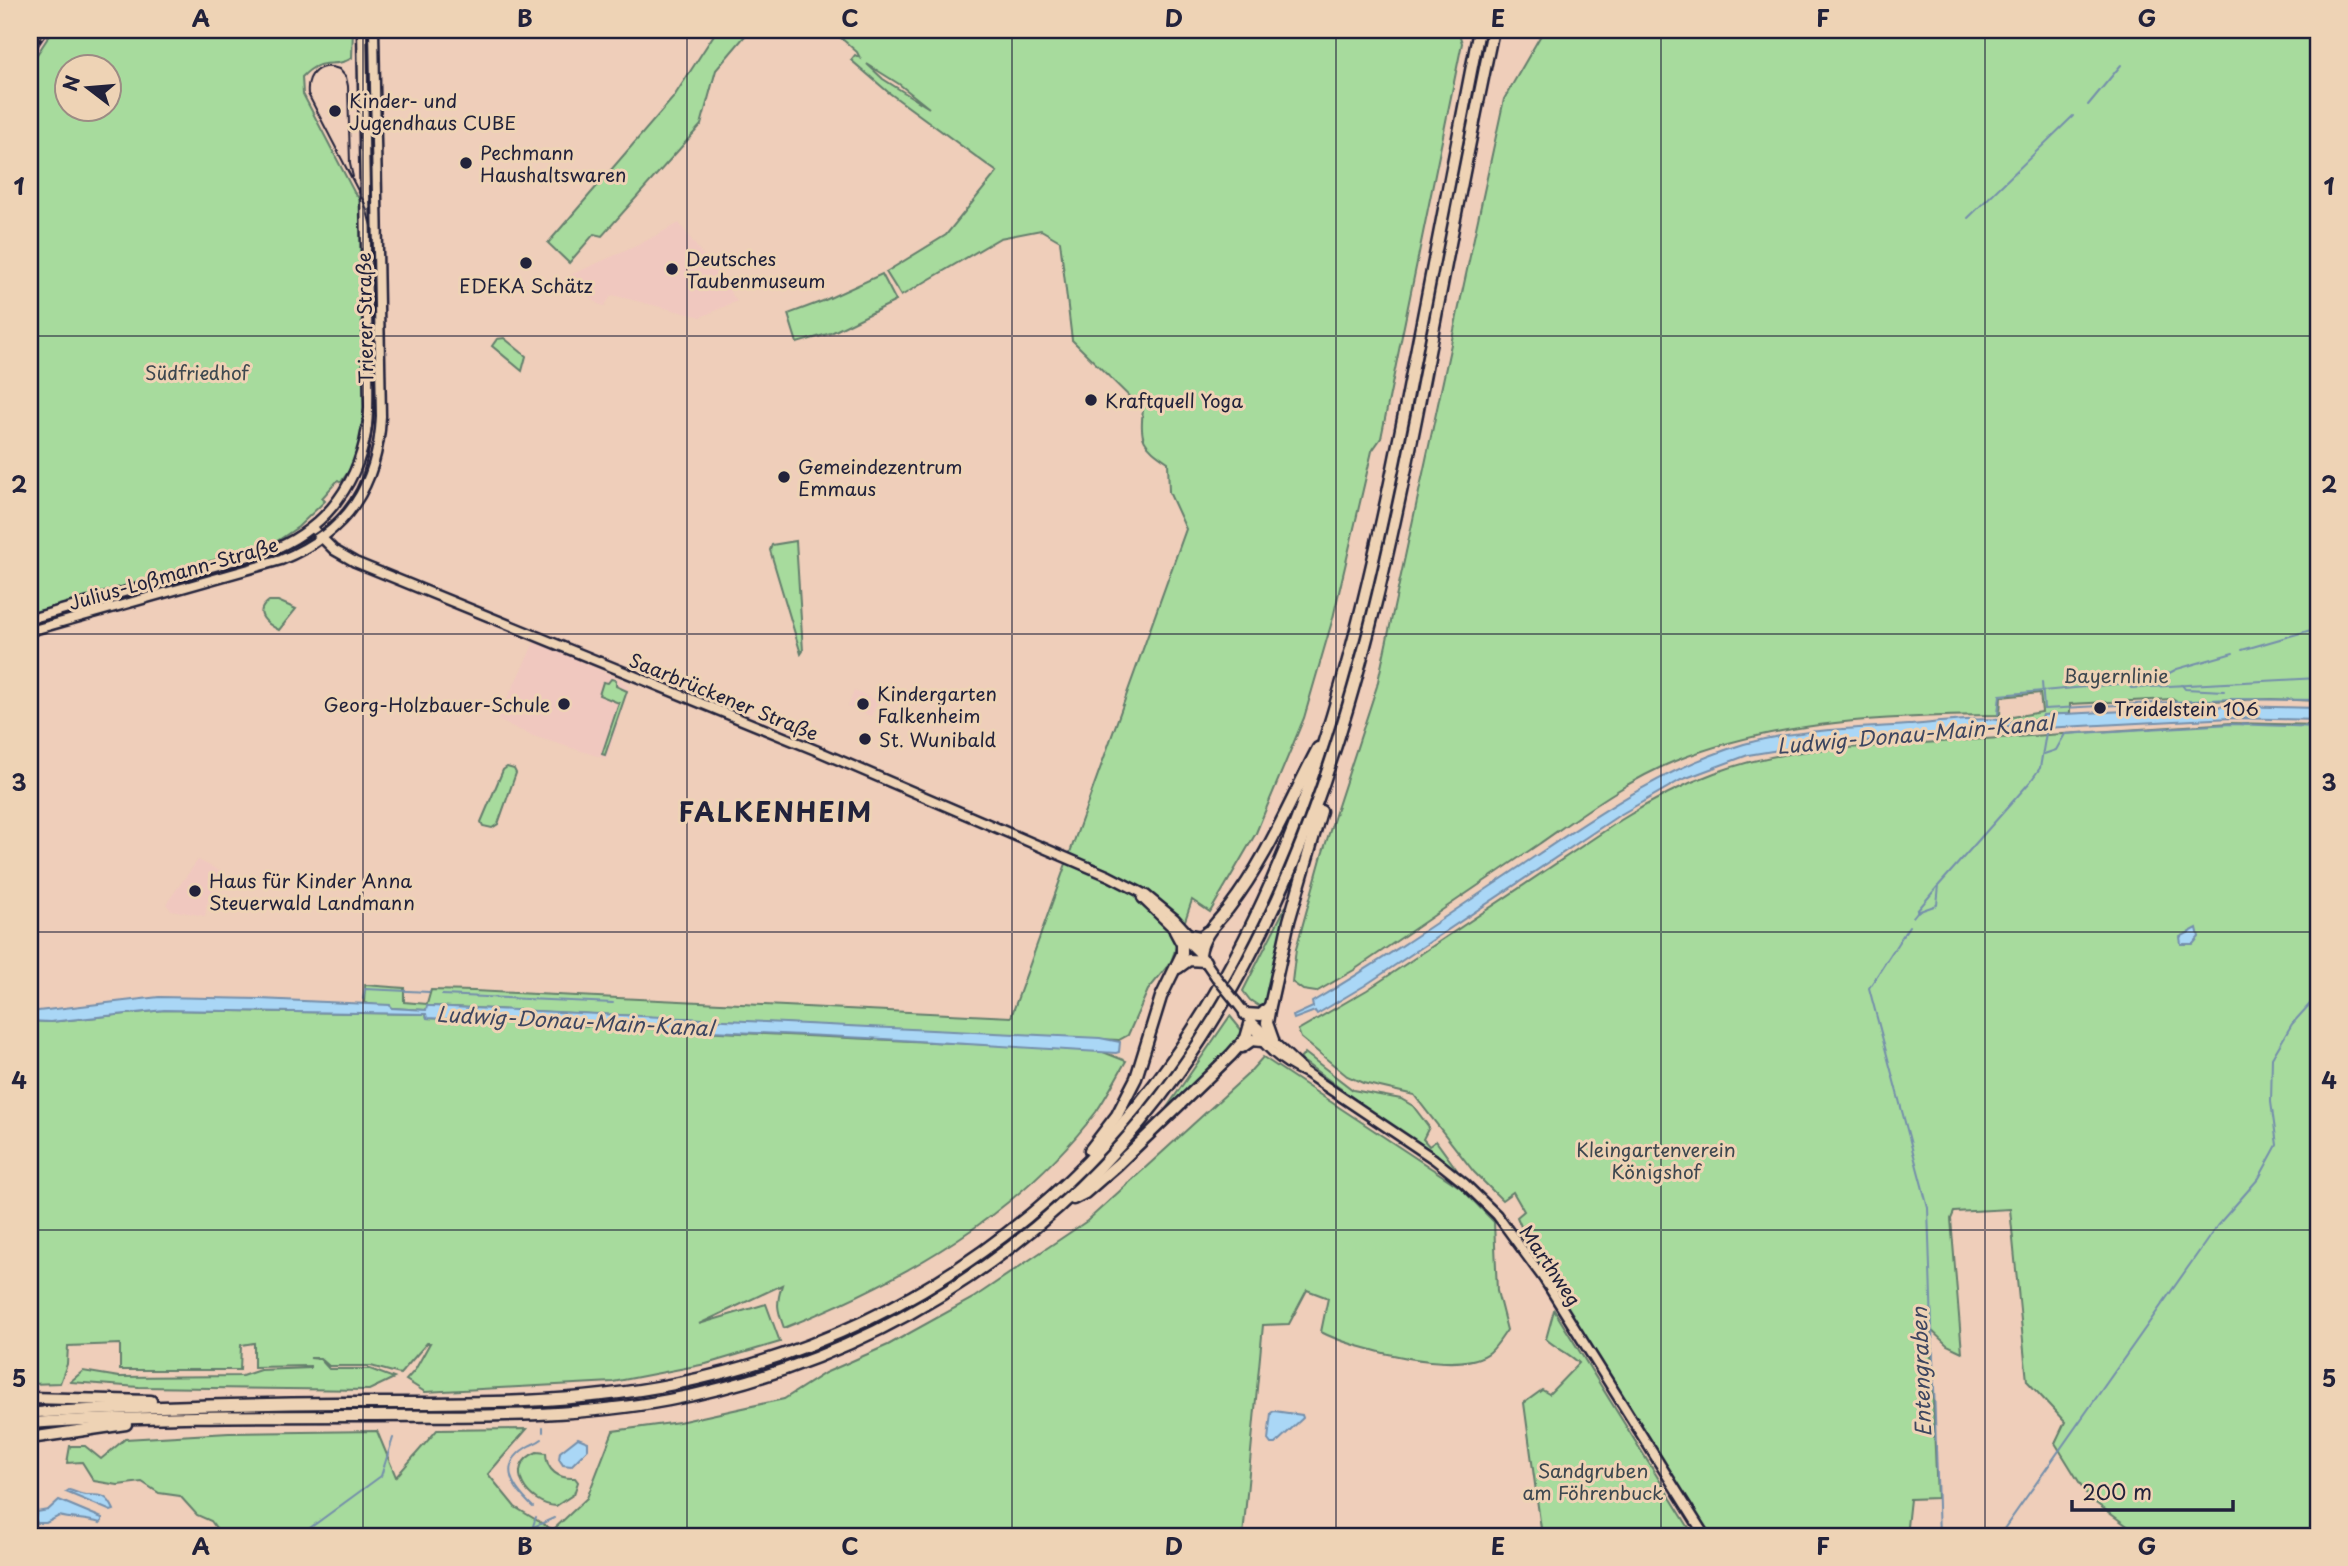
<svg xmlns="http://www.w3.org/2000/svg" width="2348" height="1566" font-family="'Playpen Sans',sans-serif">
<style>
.built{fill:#f0c8bf}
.green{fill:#a7db9d;stroke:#647e6c;stroke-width:2;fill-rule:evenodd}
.water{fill:#aad7f6;stroke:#748fab;stroke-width:2}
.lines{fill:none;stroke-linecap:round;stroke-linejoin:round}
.stream{stroke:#748fab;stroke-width:2}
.secondary-casing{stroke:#22223b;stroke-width:13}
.trunk-casing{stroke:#22223b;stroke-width:14}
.motorway-casing{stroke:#22223b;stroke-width:15}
.secondary{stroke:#eed3b5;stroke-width:8}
.trunk{stroke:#eed3b5;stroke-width:9}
.motorway{stroke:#eed3b5;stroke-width:10}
.tram{stroke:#22223b;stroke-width:2}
.rail-casing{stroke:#22223b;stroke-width:4.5}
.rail{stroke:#eed3b5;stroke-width:2;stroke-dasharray:5;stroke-linecap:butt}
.secondary-bridge-casing{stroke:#22223b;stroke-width:13;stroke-linecap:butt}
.secondary-bridge{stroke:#eed3b5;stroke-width:8}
.grid{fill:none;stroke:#22223b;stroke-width:2;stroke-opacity:0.55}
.poi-dot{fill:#22223b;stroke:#eed3b5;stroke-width:2.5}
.labels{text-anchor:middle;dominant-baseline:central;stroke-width:6;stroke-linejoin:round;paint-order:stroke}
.poi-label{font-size:19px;fill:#22223b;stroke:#eed3b5;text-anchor:start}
.street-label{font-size:19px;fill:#22223b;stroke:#eed3b5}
.park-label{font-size:19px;fill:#3d474f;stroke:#eed3b5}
.water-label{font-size:21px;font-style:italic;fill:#3d4660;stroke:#eed3b5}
.district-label{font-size:26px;font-weight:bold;letter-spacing:2px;fill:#22223b;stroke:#eed3b5}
.neatline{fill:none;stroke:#22223b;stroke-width:2.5}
.grid-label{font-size:23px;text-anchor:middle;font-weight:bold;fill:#22223b}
</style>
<rect width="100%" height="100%" fill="#efceba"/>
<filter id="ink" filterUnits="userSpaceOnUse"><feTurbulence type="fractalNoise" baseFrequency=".0143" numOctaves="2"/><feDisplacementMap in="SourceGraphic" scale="14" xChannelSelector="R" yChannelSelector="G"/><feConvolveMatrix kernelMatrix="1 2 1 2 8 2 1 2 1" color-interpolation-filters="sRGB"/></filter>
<g filter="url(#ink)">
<g class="built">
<polygon points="30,30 53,30 30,65"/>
<polygon points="679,223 737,301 701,317 612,295 604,306 598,304 566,277 638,245"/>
<polygon points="535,641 622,680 629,688 607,759 533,736 497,720"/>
<polygon points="854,691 878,701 871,716 848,707"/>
<polygon points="198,860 222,872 207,903 205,916 171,910 166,904"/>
</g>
<g class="green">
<path d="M53,30H353L352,58C332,70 323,55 302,77L303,94L354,192L361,201L364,431L355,462L341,482L338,480L322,498L325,501L298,527L267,548L30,615V65ZM66,66H108V108H66Z"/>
<polygon points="717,30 750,30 716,70 701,125 602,236 594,234 569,263 548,243 673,98"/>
<path d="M832,30H1458L1462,43L1381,438L1372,451L1333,618L1304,718L1256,833L1210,912L1192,900L1171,962L1148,990L1128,1035L1119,1040L431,1006L427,1007L426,1010L391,1008L364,1003L365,985L404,988V1002L427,1004L431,990L474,991L1011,1017L1186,529L1169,492L1168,462C1143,445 1139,440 1143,410L1072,340L1060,241L1041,230L1000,238L901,296L886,272L946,235L997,172L888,92L851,60L855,55L860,58L857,52ZM867,64L899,84L929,108L883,79Z"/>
<path d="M1541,30H2318V701L2271,699L2177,702L2172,699L2070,704V714L2043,715L2042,720L2007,721L2006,718L2042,712L2040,693L2001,697L2000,715C1892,716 1777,720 1675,761C1626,781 1582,814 1539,844C1477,886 1415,928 1354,970L1316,992L1303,990L1292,982L1296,949L1322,855L1377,686L1504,99L1541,35Z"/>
<polygon points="882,274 896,301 831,333 797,343 788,314 823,301"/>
<polygon points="504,338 526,356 522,371 492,346 497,339"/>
<polygon points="796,541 803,651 801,654 770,550 772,545"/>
<path d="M269,601H278L296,609L279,630C267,624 252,613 269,601Z"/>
<polygon points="611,679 616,680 616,686 627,691 605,755 602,754 619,703 599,695 603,682 608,683"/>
<path d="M2231,723L2318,725V1536H2141L2089,1498L2055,1443L2065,1422L2027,1381L2010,1209L1954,1212L1951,1219L1962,1352L1947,1345L1930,1329L1937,1498L1910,1499L1906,1536H1707L1530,1248L1517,1217L1524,1211L1513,1192L1502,1200L1474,1172L1414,1095L1363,1083L1347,1076L1301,1038L1298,1030L1367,990L1621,820C1684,780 1742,758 1816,750Z"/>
<polygon points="507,767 514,769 516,773 498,824 492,828 483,826 481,822 503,770"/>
<polygon points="1286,906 1266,1002 1259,1006 1250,1000 1243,991"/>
<path d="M164,1010L426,1014L427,1018L1098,1050L1126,1061C1116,1078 1107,1096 1096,1112C1018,1215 902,1281 784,1328C777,1309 776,1304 782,1285L699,1324L766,1304L780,1342L706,1364L613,1382L425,1392L406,1380L415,1370L430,1343H427L400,1374L371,1366H329L320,1358H310L320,1359L329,1369H370L394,1378L369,1390L139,1387L70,1382L83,1371L119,1377L242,1376L260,1370L310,1368V1366L254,1367V1343L241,1345L240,1370H120V1344L68,1346L67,1364L60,1383L30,1384V1021L50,1022Z"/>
<polygon points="1230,1016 1243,1032 1229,1050 1159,1119"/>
<polygon points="1305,1053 1353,1090 1401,1099 1413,1106 1429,1127 1423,1139 1429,1146 1436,1141 1457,1170 1455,1172 1300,1059"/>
<path d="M1263,1057L1461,1188L1494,1222L1497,1291L1507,1330C1502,1337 1497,1346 1490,1352C1461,1377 1353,1349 1321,1332L1328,1298L1307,1290L1289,1324L1263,1325L1243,1536H222L211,1521L197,1515L180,1496L159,1493L142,1482L118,1485L94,1481L82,1462L67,1463L70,1446H85L101,1459L125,1439L229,1433L377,1431L396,1477L437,1430L527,1429L488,1474L515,1507L553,1530L587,1498L613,1431L679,1422L784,1399L825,1373L888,1345L973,1298L1087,1221L1247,1075Z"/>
<path d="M1554,1310L1694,1536H1542L1524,1403L1542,1390L1549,1394L1579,1363C1569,1353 1557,1349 1546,1339Z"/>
<path d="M537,1452L546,1453C546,1471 559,1479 575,1478L578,1482L574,1494L556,1506C529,1505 501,1467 537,1452Z"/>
</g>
<g class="water">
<path d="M2231,706L2318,708V720L2231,718L2044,728L2042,724L2008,726L1973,734L1816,744L1748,755L1681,780L1618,816L1364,986L1317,1014L1315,1011L1294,1019L1293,1016L1313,1007L1312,1002C1388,957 1461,906 1534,857C1601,812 1666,767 1744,744C1796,729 1854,729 1908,725C1928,724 1993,715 2008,722L2042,720L2043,715Z"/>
<polygon points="2197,928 2199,937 2193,944 2181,944 2180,937"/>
<polygon points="159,997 260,999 390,1005 391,1008 426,1010 427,1006 431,1006 1100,1038 1120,1042 1119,1052 1116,1053 867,1038 427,1018 426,1014 164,1010 50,1022 30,1021 30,1014 38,1011"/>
<polygon points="1274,1411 1302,1415 1303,1418 1275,1444 1271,1444 1268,1440 1271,1413"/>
<polygon points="578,1438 588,1442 588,1449 571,1466 563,1465 559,1459 560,1452"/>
<path d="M69,1490C74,1491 81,1495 86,1495C101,1495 107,1494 114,1510L111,1511L66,1492Z"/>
<path d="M59,1500L102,1518V1521L100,1523C86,1518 74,1520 59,1516L46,1523H37L35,1518L37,1512L48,1510Z"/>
</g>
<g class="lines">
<g class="stream">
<polyline points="2088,105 2121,65"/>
<polyline points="1968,218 2073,116"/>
<polyline points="2242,650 2318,628"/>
<polyline points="2154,681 2177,669 2233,653"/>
<polyline points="2042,682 2044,709"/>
<polyline points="2182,685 2185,689 2224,691"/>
<polyline points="2044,709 2230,699 2318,700"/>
<polyline points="1998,714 2000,695 2128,683 2131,688 2318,678"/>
<polyline points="2044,754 2056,750 2065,734 2231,724 2318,727"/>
<polyline points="1917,911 1938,886"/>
<polyline points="1913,917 1917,912 1937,905 1939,885 2030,782 2040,768 2046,733"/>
<polyline points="1909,926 1869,988 1928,1208 1939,1536"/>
<polyline points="442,995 613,1003"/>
<polyline points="363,999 365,989 429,992"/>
<polyline points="543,1432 543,1427"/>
<path d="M533,1507C514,1489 496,1466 527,1447C532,1444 537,1443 542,1439"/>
<polyline points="533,1526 536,1517"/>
<polyline points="299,1536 381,1476 393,1438"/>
<polyline points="513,1536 554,1518"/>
<polyline points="1999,1536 2217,1226 2259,1178 2277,1145 2271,1102 2272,1058 2292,1024 2318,995"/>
</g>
<defs>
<g id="secondary">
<polyline points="312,528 334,550 355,562 818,751 1109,876 1146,895 1174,918 1196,942 1200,954 1216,977"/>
<path d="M30,619L277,548C335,522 366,470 369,407L362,30"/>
<path d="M30,631L281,560C347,533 378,486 381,416L374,30"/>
<polyline points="1142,898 1198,952"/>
<polyline points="1237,1003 1251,1021 1301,1068"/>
<path d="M1251,1021C1260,1045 1283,1063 1306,1073L1434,1159L1464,1183L1497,1215L1544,1279L1705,1536"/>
</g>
<polyline id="trunk" points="30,1413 45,1412"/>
<g id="motorway">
<polyline points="1190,935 1201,937 1207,932"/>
<path d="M1200,954C1202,936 1217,922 1228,909C1268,857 1288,805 1318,748"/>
<polyline points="1178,968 1189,960 1205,961"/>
<polyline points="1245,1014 1261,1015 1269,1007"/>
<polyline points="1273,1040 1267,1023 1270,1006 1289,921 1321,811"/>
<polyline points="1242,1047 1252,1040 1262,1041"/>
<polyline points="1090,1150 1117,1115 1136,1078 1161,997 1182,954 1182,944 1175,931"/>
<polyline points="1073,1199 1085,1193 1117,1165 1231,1055 1246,1038 1251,1021"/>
<polyline points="30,1398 151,1401"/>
<path d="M45,1412C143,1407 239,1404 337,1403C449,1403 564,1406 674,1384C785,1362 891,1317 983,1251C1257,1056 1341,732 1403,419C1429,289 1453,159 1479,30"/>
<path d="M30,1423C140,1416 251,1416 362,1416C464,1415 568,1419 669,1400C794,1376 911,1324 1012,1246C1276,1041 1355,726 1417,414C1442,286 1466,157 1493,30"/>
<polyline points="30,1438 126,1424"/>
</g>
</defs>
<use href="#secondary" class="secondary-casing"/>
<use href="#trunk" class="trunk-casing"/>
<use href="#motorway" class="motorway-casing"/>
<use href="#secondary" class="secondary"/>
<use href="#trunk" class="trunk"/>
<use href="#motorway" class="motorway"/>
<path class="tram" d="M30,625L271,556C374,517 375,452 373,355C372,312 372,269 371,226L365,204L308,94C306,73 320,62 339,69L346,77L348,86L350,164L353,177"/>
<defs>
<polyline id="rail" points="30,55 47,30"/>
</defs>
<use href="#rail" class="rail-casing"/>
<use href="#rail" class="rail"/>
<defs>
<polyline id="secondary-bridge" points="1216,977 1237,1003"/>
</defs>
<use href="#secondary-bridge" class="secondary-bridge-casing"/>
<use href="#secondary-bridge" class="secondary-bridge"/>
</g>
</g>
<path class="grid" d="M363,30V1536M687,30V1536M1012,30V1536M1336,30V1536M1661,30V1536M1985,30V1536M30,336H2318M30,634H2318M30,932H2318M30,1230H2318"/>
<g class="poi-dot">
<circle cx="335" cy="111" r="7"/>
<circle cx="466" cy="163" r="7"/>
<circle cx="526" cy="263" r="7"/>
<circle cx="672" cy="269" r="7"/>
<circle cx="1091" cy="400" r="7"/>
<circle cx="784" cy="477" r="7"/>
<circle cx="564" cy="704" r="7"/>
<circle cx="863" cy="704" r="7"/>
<circle cx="2100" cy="708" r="7"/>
<circle cx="865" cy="739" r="7"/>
<circle cx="195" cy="891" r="7"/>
</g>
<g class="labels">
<g class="poi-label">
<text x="349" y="100">Kinder- und<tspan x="349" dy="22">Jugendhaus CUBE</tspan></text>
<text x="480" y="152">Pechmann<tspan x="480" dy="22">Haushaltswaren</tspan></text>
<text x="686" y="258">Deutsches<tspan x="686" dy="22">Taubenmuseum</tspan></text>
<text x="526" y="285" text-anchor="middle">EDEKA Schätz</text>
<text x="1105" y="400">Kraftquell Yoga</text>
<text x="798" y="466">Gemeindezentrum<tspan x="798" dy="22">Emmaus</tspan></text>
<text x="877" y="693">Kindergarten<tspan x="877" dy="22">Falkenheim</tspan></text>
<text x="550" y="704" text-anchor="end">Georg-Holzbauer-Schule</text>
<text x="2114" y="708">Treidelstein 106</text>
<text x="879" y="739">St. Wunibald</text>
<text x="209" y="880">Haus für Kinder Anna<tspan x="209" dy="22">Steuerwald Landmann</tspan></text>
</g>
<g class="street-label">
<text transform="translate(364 318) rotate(-91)">Trierer Straße</text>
<text transform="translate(173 573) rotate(-16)">Julius-Loßmann-Straße</text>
<text transform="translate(724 696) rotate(22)">Saarbrückener Straße</text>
<text transform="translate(1551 1265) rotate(56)">Marthweg</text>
</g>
<g class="park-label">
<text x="197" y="372">Südfriedhof</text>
<text x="2116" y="675">Bayernlinie</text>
<text x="1656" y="1149">Kleingartenverein<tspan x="1656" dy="22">Königshof</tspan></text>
<text x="1593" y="1470">Sandgruben<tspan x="1593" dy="22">am Föhrenbuck</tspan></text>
</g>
<g class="water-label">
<text transform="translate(1915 733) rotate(-5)">Ludwig-Donau-Main-Kanal</text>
<text transform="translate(575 1020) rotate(3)">Ludwig-Donau-Main-Kanal</text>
<text transform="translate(1920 1372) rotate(-92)">Entengraben</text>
</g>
<g class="district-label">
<text x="776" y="811">FALKENHEIM</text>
</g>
</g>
<rect width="2348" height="1566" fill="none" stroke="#eed3b5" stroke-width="77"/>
<g transform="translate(88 88) rotate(286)"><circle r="33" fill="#eed3b5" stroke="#9c8c84" stroke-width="2"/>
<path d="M0-5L12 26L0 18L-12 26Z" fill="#22223b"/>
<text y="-10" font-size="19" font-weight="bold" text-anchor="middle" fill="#22223b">N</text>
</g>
<path d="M2072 1500v10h161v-10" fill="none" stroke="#22223b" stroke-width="3.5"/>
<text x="2082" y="1500" font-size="21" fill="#22223b" stroke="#eed3b5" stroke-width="5" paint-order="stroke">200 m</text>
<rect x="38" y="38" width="2272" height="1490" class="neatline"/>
<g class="grid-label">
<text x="201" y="27">A</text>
<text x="525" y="27">B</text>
<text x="850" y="27">C</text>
<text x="1174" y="27">D</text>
<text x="1498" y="27">E</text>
<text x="1823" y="27">F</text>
<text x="2147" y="27">G</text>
<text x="19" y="195">1</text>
<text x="2329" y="195">1</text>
<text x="19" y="493">2</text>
<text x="2329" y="493">2</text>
<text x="19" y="791">3</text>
<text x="2329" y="791">3</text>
<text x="19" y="1089">4</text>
<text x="2329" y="1089">4</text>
<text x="19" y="1387">5</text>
<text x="2329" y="1387">5</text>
<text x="201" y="1555">A</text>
<text x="525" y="1555">B</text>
<text x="850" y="1555">C</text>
<text x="1174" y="1555">D</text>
<text x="1498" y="1555">E</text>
<text x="1823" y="1555">F</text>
<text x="2147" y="1555">G</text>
</g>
</svg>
